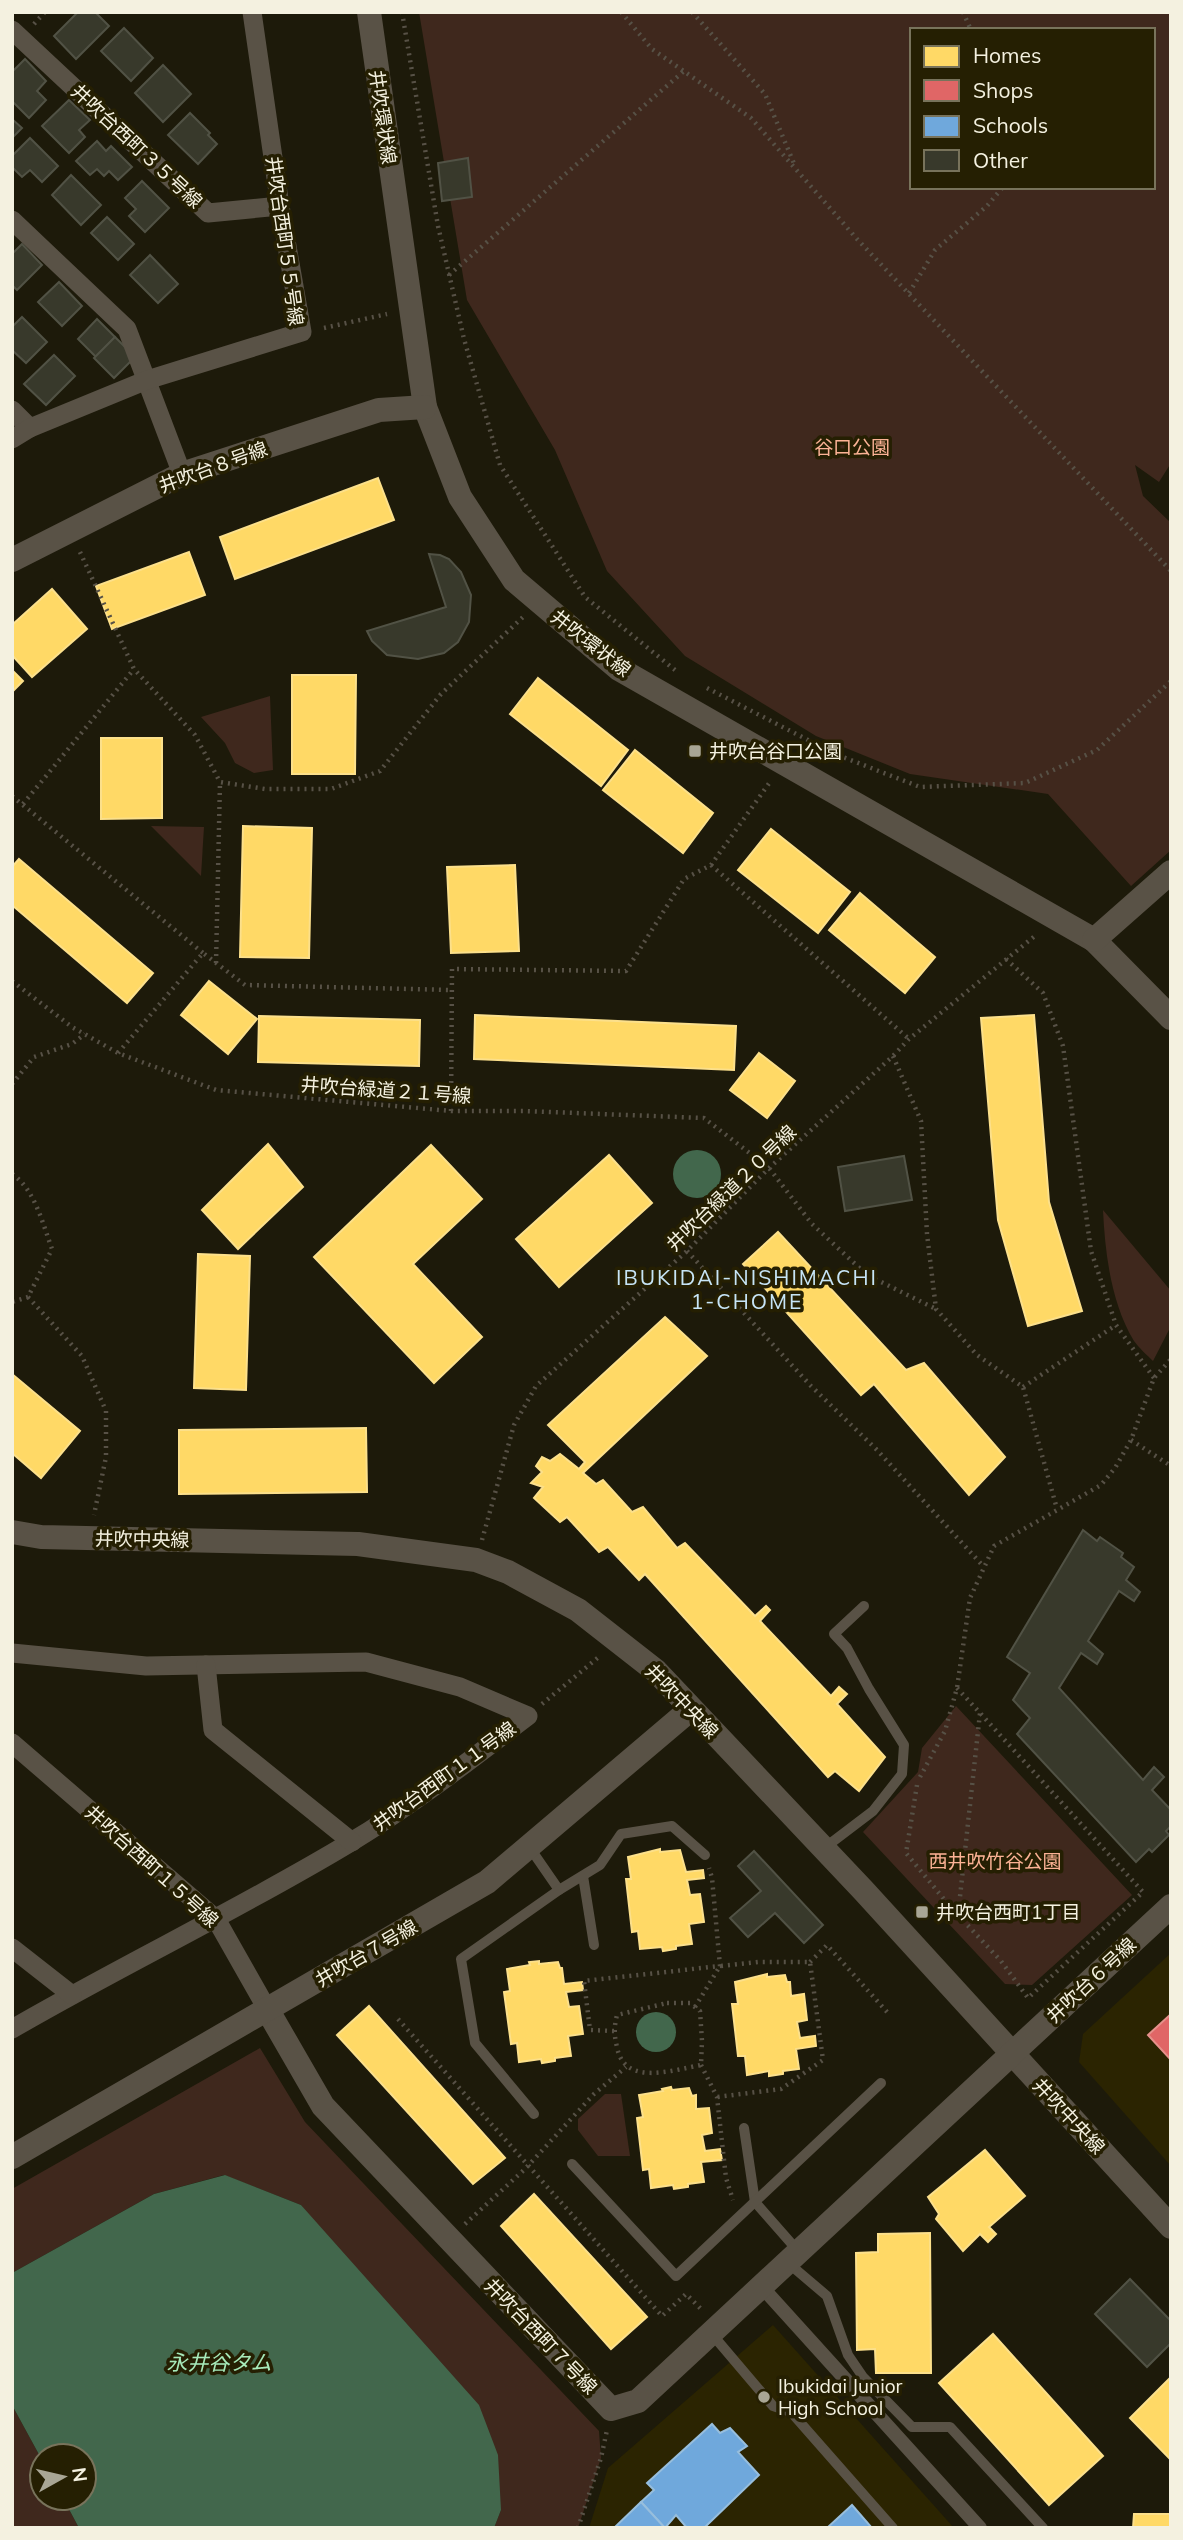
<svg xmlns="http://www.w3.org/2000/svg" width="1183" height="2540" font-family="Mulish,'Noto Sans JP',sans-serif">
<style>
.built{fill:#2b2401}
.green{fill:#3f281d;fill-rule:evenodd}
.water{fill:#42674c}
.homes{fill:#ffd966;stroke:#fce08b;stroke-width:2}
.shops{fill:#e06666;stroke:#e6908b;stroke-width:2}
.schools{fill:#6fa8dc;stroke:#97bedd;stroke-width:2}
.building{fill:#38392b;stroke:#515245;stroke-width:2}
.lines{fill:none;stroke-linecap:round;stroke-linejoin:round}
.path{stroke:#575146;stroke-width:4.5;stroke-dasharray:2 5;stroke-linecap:butt}
.service{stroke:#595246;stroke-width:10}
.pedestrian{stroke:#595246;stroke-width:14}
.minor{stroke:#595246;stroke-width:19}
.tertiary{stroke:#595246;stroke-width:24}
.poi-dot{fill:#a9a695;stroke:#251f02;stroke-width:2.5}
.labels{text-anchor:middle;dominant-baseline:central;stroke-width:7;stroke-linejoin:round;paint-order:stroke}
.street-label{font-size:19px;fill:#f4f1e0;stroke:#251f02}
.park-label{font-size:19px;fill:#fbb295;stroke:#251f02}
.poi-label{font-size:19px;fill:#f4f1e0;stroke:#251f02;text-anchor:start}
.neighbourhood-label{font-size:21px;letter-spacing:2px;fill:#c7e5f7;stroke:#251f02}
.water-label{font-size:21px;font-style:italic;fill:#a7eaba;stroke:#251f02}
</style>
<rect width="100%" height="100%" fill="#1d1a0a"/>
<g class="built">
<polygon points="1171,1953 1171,2166 1079,2062 1083,2034"/>
<polygon points="773,2325 954,2528 589,2528 608,2468"/>
</g>
<g class="green">
<path d="M419,12H1171V463L1159,482L1135,465L1143,496L1171,523V850L1131,886L1048,794L910,774L816,736L685,656L607,571L555,450L467,300ZM912,30H1153V187H912Z"/>
<polygon points="270,696 273,770 254,773 235,763 225,743 201,717"/>
<polygon points="151,826 204,827 201,876"/>
<path d="M1103,1210L1171,1291V1326L1153,1361C1147,1355 1139,1348 1134,1341C1111,1303 1105,1253 1103,1210Z"/>
<polygon points="956,1706 1132,1895 1032,1985 1005,1984 863,1832 918,1772 922,1748"/>
<polygon points="260,2048 305,2122 599,2431 601,2458 578,2528 494,2528 501,2510 301,2205 224,2175 154,2194 12,2273 12,2189"/>
<polygon points="605,2094 621,2094 630,2156 598,2156 578,2130 578,2119"/>
<polygon points="12,2405 42,2460 42,2498 63,2498 79,2528 12,2528"/>
</g>
<g class="water">
<circle cx="697" cy="1174" r="24"/>
<circle cx="656" cy="2032" r="20"/>
<polygon points="225,2175 301,2205 479,2405 498,2455 501,2510 494,2528 79,2528 63,2498 84,2498 84,2456 42,2456 42,2460 12,2405 12,2273 154,2194"/>
</g>
<g class="homes">
<polygon points="378,478 394,520 235,579 220,537"/>
<polygon points="189,552 205,595 112,629 96,586"/>
<polygon points="52,589 87,629 32,677 12,655 12,625"/>
<polygon points="12,670 23,681 12,692"/>
<polygon points="292,675 356,675 355,774 292,774"/>
<polygon points="538,678 628,750 601,786 510,714"/>
<polygon points="101,738 162,738 162,818 101,819"/>
<polygon points="635,750 713,813 683,853 603,790"/>
<polygon points="243,826 312,828 309,958 240,957"/>
<polygon points="771,829 850,892 818,933 738,870"/>
<polygon points="19,859 153,973 127,1003 12,905 12,867"/>
<polygon points="515,865 519,951 451,953 447,867"/>
<polygon points="860,893 935,957 905,993 829,930"/>
<polygon points="209,981 257,1019 228,1054 181,1015"/>
<polygon points="475,1015 736,1026 734,1070 474,1059"/>
<polygon points="1034,1015 1049,1202 1082,1311 1028,1326 998,1220 981,1018"/>
<polygon points="259,1016 420,1020 419,1066 258,1062"/>
<polygon points="759,1053 795,1081 767,1118 730,1090"/>
<polygon points="268,1144 303,1187 238,1249 202,1210"/>
<polygon points="431,1145 482,1199 413,1264 482,1337 434,1383 314,1257"/>
<polygon points="609,1155 652,1203 559,1287 516,1239"/>
<polygon points="778,1232 906,1370 924,1363 1005,1457 969,1495 874,1384 861,1395 743,1264"/>
<polygon points="198,1254 250,1256 246,1390 194,1388"/>
<polygon points="665,1317 707,1356 583,1473 596,1484 603,1480 632,1512 643,1507 677,1548 685,1543 755,1616 766,1606 770,1610 760,1621 831,1696 839,1687 847,1694 837,1704 885,1757 859,1791 835,1771 828,1777 645,1574 639,1580 608,1547 599,1552 567,1517 560,1522 534,1498 543,1487 531,1483 542,1472 536,1466 542,1457 550,1461 560,1454 579,1469 585,1462 548,1425"/>
<polygon points="12,1374 80,1431 41,1478 12,1453"/>
<polygon points="366,1428 367,1492 179,1494 179,1430"/>
<polygon points="660,1849 660,1852 680,1850 686,1872 703,1870 704,1878 687,1880 690,1895 700,1894 704,1922 689,1924 692,1944 676,1946 676,1949 663,1951 662,1947 640,1949 638,1931 632,1932 626,1879 631,1879 628,1857"/>
<polygon points="539,1961 539,1964 558,1962 560,1968 562,1968 564,1984 582,1982 583,1990 566,1992 569,2007 579,2006 583,2034 568,2036 571,2056 555,2058 555,2061 542,2063 541,2059 519,2062 517,2043 511,2044 504,1992 510,1991 507,1969 530,1965 529,1962"/>
<polygon points="767,1974 767,1977 785,1975 787,1982 790,1982 791,1996 804,1994 807,2020 797,2022 800,2038 815,2036 816,2046 796,2049 799,2069 783,2071 783,2074 769,2076 769,2071 747,2075 745,2056 738,2056 732,2004 738,2004 735,1982"/>
<polygon points="369,2006 505,2158 473,2184 337,2035"/>
<polygon points="671,2087 672,2090 689,2088 692,2096 696,2095 696,2109 709,2108 712,2133 702,2135 705,2151 720,2149 722,2160 701,2162 704,2182 688,2184 688,2187 674,2189 673,2185 651,2188 649,2169 643,2170 637,2118 643,2117 639,2095 663,2091 662,2089"/>
<polygon points="985,2150 1025,2196 989,2227 996,2234 988,2242 980,2234 963,2251 936,2219 939,2214 928,2197"/>
<polygon points="534,2194 647,2317 611,2349 501,2226"/>
<polygon points="930,2233 931,2373 876,2373 875,2349 857,2350 856,2253 878,2252 878,2234"/>
<polygon points="993,2334 1103,2456 1049,2505 939,2383"/>
<polygon points="1171,2377 1171,2460 1130,2418"/>
<polygon points="1134,2514 1171,2514 1171,2528 1133,2528"/>
</g>
<polygon class="shops" points="1171,2014 1171,2060 1148,2035"/>
<g class="schools">
<polygon points="712,2424 720,2433 730,2428 747,2446 738,2452 759,2475 704,2528 687,2528 676,2515 665,2528 641,2502 654,2490 647,2483"/>
<polygon points="641,2502 665,2528 614,2528"/>
<polygon points="852,2505 872,2528 827,2528"/>
</g>
<g class="building">
<polygon points="78,12 95,12 109,26 76,59 54,36"/>
<polygon points="124,28 153,58 131,81 101,51"/>
<polygon points="25,59 46,81 37,91 46,100 29,118 12,101 12,72"/>
<polygon points="163,65 191,94 163,122 135,93"/>
<polygon points="69,100 90,120 79,130 85,137 69,153 42,126"/>
<polygon points="190,113 210,133 208,135 217,144 198,164 168,135"/>
<polygon points="12,119 22,128 12,138"/>
<polygon points="30,138 58,166 42,182 30,170 22,177 12,167 12,156"/>
<polygon points="97,141 106,151 111,146 132,167 118,180 109,171 104,176 97,169 90,175 76,161"/>
<polygon points="468,158 472,197 442,201 438,163"/>
<polygon points="71,175 101,205 81,225 52,195"/>
<polygon points="142,181 169,208 145,232 129,216 136,209 125,198"/>
<polygon points="107,217 134,244 118,260 91,233"/>
<polygon points="22,244 42,265 17,290 12,285 12,254"/>
<polygon points="150,255 178,284 158,303 130,275"/>
<polygon points="59,282 82,306 62,326 38,302"/>
<polygon points="22,317 47,342 26,363 12,350 12,327"/>
<polygon points="97,319 115,337 96,357 78,339"/>
<polygon points="115,337 135,357 114,378 94,358"/>
<polygon points="54,355 75,376 46,405 24,384"/>
<polygon points="429,554 440,555 449,559 461,572 471,595 469,622 458,642 444,653 418,659 387,655 372,641 367,631 446,607"/>
<polygon points="904,1156 912,1200 845,1211 838,1167"/>
<polygon points="1083,1530 1097,1541 1100,1537 1123,1553 1121,1557 1134,1567 1126,1580 1140,1592 1134,1601 1119,1591 1088,1641 1103,1654 1097,1664 1081,1653 1059,1688 1143,1780 1154,1767 1164,1777 1152,1790 1171,1810 1171,1826 1166,1831 1169,1835 1152,1852 1149,1849 1136,1862 1017,1734 1030,1718 1013,1700 1030,1673 1007,1657"/>
<polygon points="754,1851 823,1925 804,1943 775,1913 748,1937 730,1918 761,1891 738,1866"/>
<polygon points="1130,2279 1171,2321 1171,2343 1147,2367 1095,2314"/>
</g>
<g class="lines">
<g class="path">
<polyline points="402,12 438,226 464,339 500,465 585,597 675,670"/>
<polyline points="621,12 652,49 751,118 857,239 1171,571"/>
<polyline points="692,12 765,94 795,166"/>
<polyline points="963,12 971,30"/>
<polyline points="34,24 45,12"/>
<polyline points="449,275 684,71"/>
<polyline points="909,293 935,250 987,206 1003,187"/>
<polyline points="324,328 387,314"/>
<polyline points="80,552 134,669 195,735 220,782 265,789 331,789 380,771 441,694 523,617"/>
<polyline points="707,688 835,754 920,787 1025,783 1097,750 1171,681"/>
<polyline points="12,796 203,953"/>
<polyline points="23,804 134,669"/>
<polyline points="711,865 909,1039"/>
<polyline points="1006,959 1043,993 1063,1046 1091,1251 1116,1325 1154,1378"/>
<polyline points="216,963 220,782"/>
<polyline points="12,981 72,1027 118,1053 216,1090 451,1111 524,1111 704,1118 769,1168 812,1224 867,1275 936,1309"/>
<polyline points="118,1053 203,953 245,985 451,990"/>
<polyline points="893,1056 921,1121 927,1234 936,1309 977,1355 1023,1387 1057,1509"/>
<polyline points="12,1084 34,1057 72,1044 85,1034"/>
<polyline points="451,1111 452,969 626,971 684,879 711,865 770,782"/>
<path d="M12,1174C35,1189 43,1225 52,1249L28,1297L12,1302"/>
<polyline points="687,1251 811,1386 877,1450 984,1567"/>
<polyline points="28,1297 82,1356 106,1411 106,1457 94,1515"/>
<polyline points="1023,1387 1116,1325"/>
<polyline points="1131,1440 1171,1466"/>
<polyline points="482,1540 514,1425 536,1386 687,1251 769,1168 893,1056 909,1039 1036,935"/>
<polyline points="957,1688 980,1713 1143,1892 1028,1998 1001,1961 958,1915 980,1713"/>
<polyline points="542,1704 600,1656"/>
<polyline points="920,1777 945,1731 957,1688 970,1598 994,1546 1101,1485 1115,1468 1131,1440 1154,1378 1171,1359"/>
<polyline points="917,1785 906,1853 957,1915"/>
<polyline points="810,1962 827,1945 888,2013"/>
<path d="M667,2003H690L700,2011L702,2041L701,2065C673,2070 624,2087 617,2047C614,2035 614,2027 617,2015Z"/>
<polyline points="695,2007 720,1966 758,1962 810,1962 823,2060 781,2089 717,2097"/>
<polyline points="398,2019 662,2316 686,2294 703,2311"/>
<polyline points="614,2031 590,2030 584,1981 720,1966 712,1878 709,1868"/>
<polyline points="701,2065 717,2097 726,2178 733,2200"/>
<polyline points="465,2224 525,2169 594,2094 626,2067"/>
<polyline points="578,2528 601,2458 607,2430"/>
</g>
<g class="service">
<polyline points="530,1848 559,1890"/>
<polyline points="823,1849 873,1811 902,1774 904,1745 869,1689 847,1648 834,1634 864,1606"/>
<polyline points="583,1876 594,1945"/>
<polyline points="534,2114 475,2043 461,1959 559,1890 600,1865 621,1834 672,1826 705,1855"/>
<polyline points="744,2128 755,2202 798,2251"/>
<polyline points="572,2164 676,2276 881,2083"/>
<polyline points="787,2262 827,2296 848,2355 863,2377 912,2427 950,2427 1043,2528"/>
<polyline points="711,2333 773,2406 791,2412 893,2528"/>
</g>
<polyline class="pedestrian" points="761,2286 980,2528"/>
<g class="minor">
<polyline points="12,30 208,213 280,206"/>
<polyline points="12,220 127,329 182,474"/>
<polyline points="12,410 30,428"/>
<polyline points="12,439 30,428 147,380 302,332 280,206 252,12"/>
<path d="M12,1653L146,1666L366,1662L460,1687L528,1716C470,1760 413,1805 351,1842C240,1909 124,1964 12,2029"/>
<polyline points="206,1665 213,1730 352,1842"/>
<polyline points="12,1743 216,1919 267,2009"/>
<polyline points="12,1948 72,1995"/>
</g>
<g class="tertiary">
<polyline points="369,12 425,407 460,497 514,580 619,669 1094,940 1171,1018"/>
<polyline points="12,560 182,474 379,410 425,407"/>
<polyline points="1094,940 1171,872"/>
<polyline points="12,1532 41,1537 358,1544 476,1560 508,1572 578,1610 656,1671 863,1890 1171,2227"/>
<polyline points="267,2009 323,2106 611,2409 638,2401 1171,1906"/>
<polyline points="12,2157 487,1882 691,1709"/>
</g>
</g>
<g class="poi-dot">
<rect x="688" y="744" width="14" height="14" rx="3.5"/>
<rect x="915" y="1905" width="14" height="14" rx="3.5"/>
<circle cx="764" cy="2397" r="7"/>
</g>
<g class="labels">
<g class="street-label">
<text transform="translate(383 117) rotate(82)">井吹環状線</text>
<text transform="translate(137 146) rotate(43)">井吹台西町３５号線</text>
<text transform="translate(285 241) rotate(82)">井吹台西町５５号線</text>
<text transform="translate(213 467) rotate(-20)">井吹台８号線</text>
<text transform="translate(591 643) rotate(38)">井吹環状線</text>
<text transform="translate(386 1090) rotate(4)">井吹台緑道２１号線</text>
<text transform="translate(731 1188) rotate(-44)">井吹台緑道２０号線</text>
<text transform="translate(142 1539) rotate(1)">井吹中央線</text>
<text transform="translate(682 1701) rotate(46)">井吹中央線</text>
<text transform="translate(444 1776) rotate(-36)">井吹台西町１１号線</text>
<text transform="translate(152 1866) rotate(42)">井吹台西町１５号線</text>
<text transform="translate(366 1953) rotate(-30)">井吹台７号線</text>
<text transform="translate(1091 1980) rotate(-43)">井吹台６号線</text>
<text transform="translate(1069 2116) rotate(47)">井吹中央線</text>
<text transform="translate(541 2336) rotate(46)">井吹台西町７号線</text>
</g>
<g class="park-label">
<text x="852" y="447">谷口公園</text>
<text x="995" y="1861">西井吹竹谷公園</text>
</g>
<g class="poi-label">
<text x="709" y="751">井吹台谷口公園</text>
<text x="936" y="1912">井吹台西町1丁目</text>
<text x="778" y="2386">Ibukidai Junior<tspan x="778" dy="22">High School</tspan></text>
</g>
<g class="neighbourhood-label">
<text x="747" y="1277">IBUKIDAI-NISHIMACHI<tspan x="747" dy="24">1-CHOME</tspan></text>
</g>
<g class="water-label">
<text x="219" y="2362">永井谷タム</text>
</g>
</g>
<rect width="1183" height="2540" fill="none" stroke="#f4f1e0" stroke-width="28"/>
<rect x="910" y="28" width="245" height="161" fill="#251f02" stroke="#78735b" stroke-width="2"/>
<rect x="924" y="46" width="35" height="21" fill="#ffd966" stroke="#78735b" stroke-width="2"/>
<text x="973" y="63" font-size="21" fill="#f4f1e0">Homes</text>
<rect x="924" y="80" width="35" height="21" fill="#e06666" stroke="#78735b" stroke-width="2"/>
<text x="973" y="98" font-size="21" fill="#f4f1e0">Shops</text>
<rect x="924" y="116" width="35" height="21" fill="#6fa8dc" stroke="#78735b" stroke-width="2"/>
<text x="973" y="133" font-size="21" fill="#f4f1e0">Schools</text>
<rect x="924" y="150" width="35" height="21" fill="#38392b" stroke="#78735b" stroke-width="2"/>
<text x="973" y="168" font-size="21" fill="#f4f1e0">Other</text>
<g transform="translate(63 2477) rotate(82)"><circle r="33" fill="#251f02" stroke="#78735b" stroke-width="2"/>
<path d="M0-5L12 26L0 18L-12 26Z" fill="#a9a695"/>
<text y="-10" font-size="19" font-weight="bold" text-anchor="middle" fill="#f4f1e0">N</text>
</g>
</svg>
